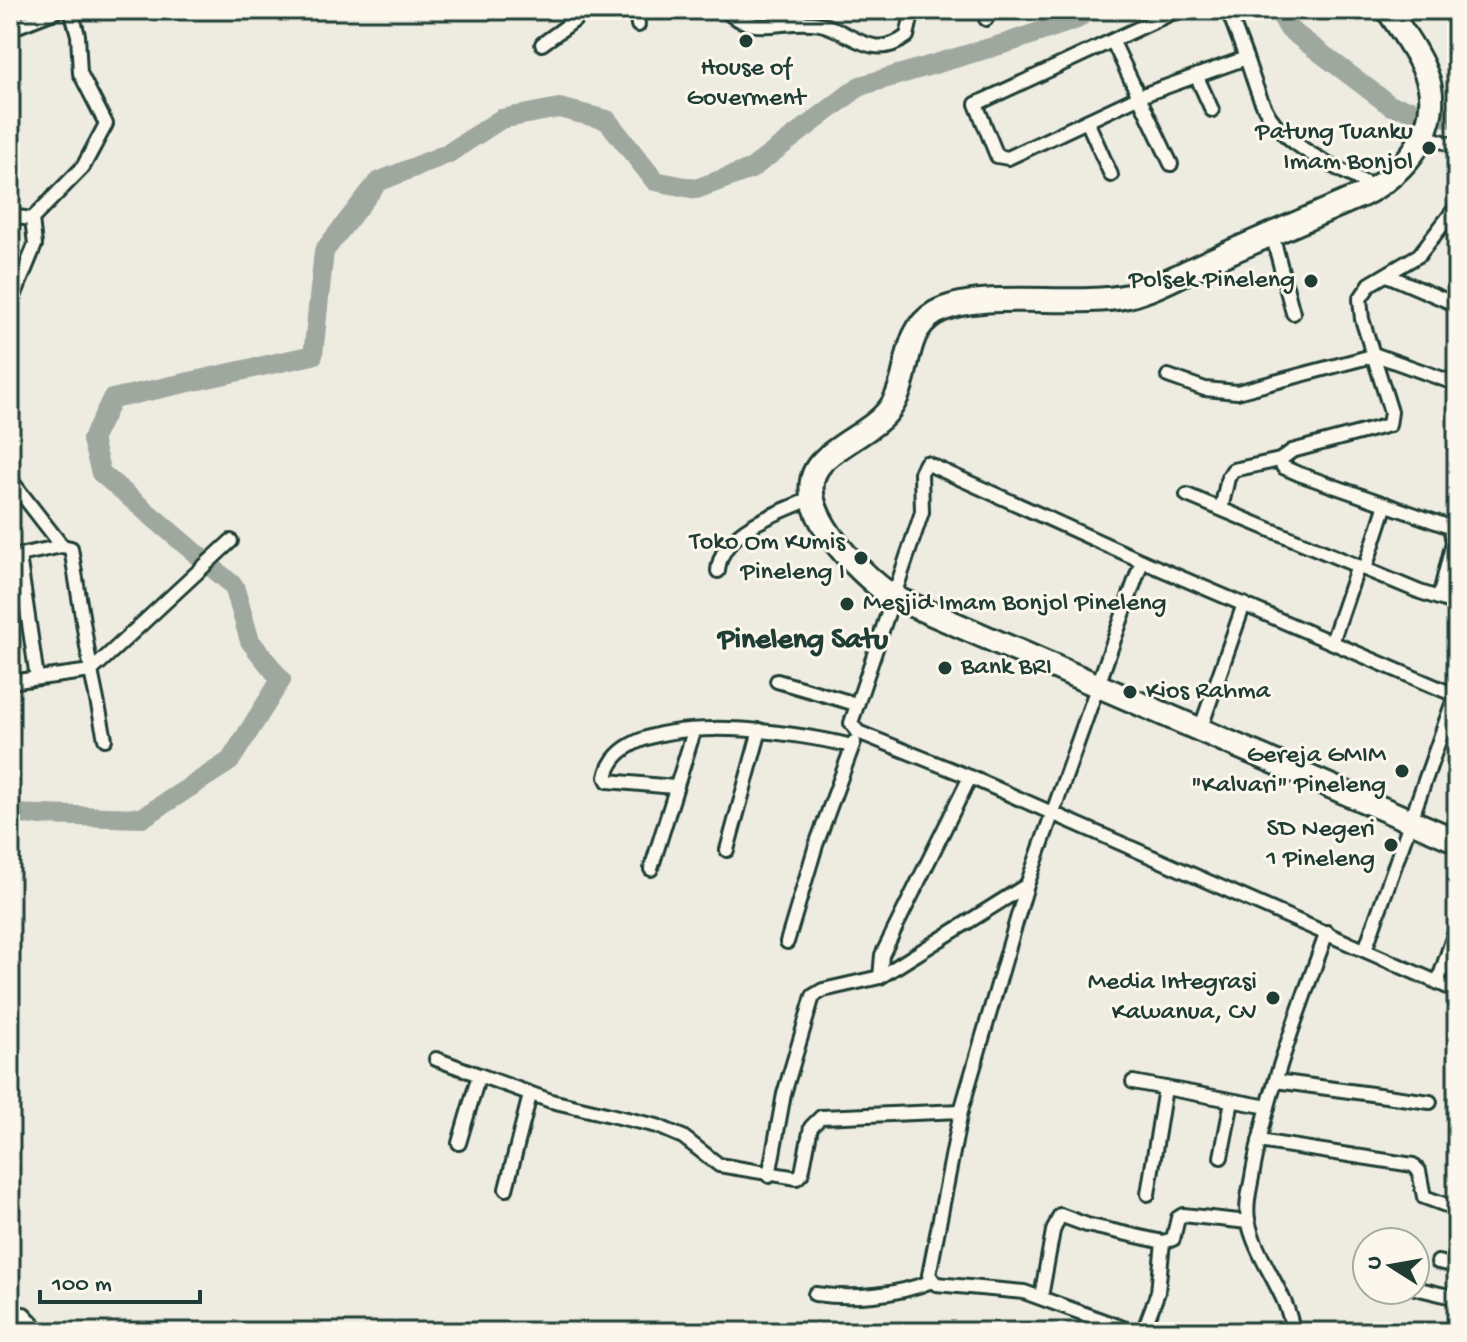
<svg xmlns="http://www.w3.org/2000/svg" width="1467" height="1342" font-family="'Gochi Hand',sans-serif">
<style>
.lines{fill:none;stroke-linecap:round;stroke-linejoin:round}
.river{stroke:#9fa89f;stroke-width:20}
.street-casing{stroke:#1f3d34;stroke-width:18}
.highway-casing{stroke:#1f3d34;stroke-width:28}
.street{stroke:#fbf7ec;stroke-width:12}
.highway{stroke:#fbf7ec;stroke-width:22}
.poi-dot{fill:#1f3d34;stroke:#fbf7ec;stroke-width:3}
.labels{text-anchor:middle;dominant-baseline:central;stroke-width:6;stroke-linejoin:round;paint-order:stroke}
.poi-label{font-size:26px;fill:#1f3d34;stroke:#fbf7ec;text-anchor:end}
.quarter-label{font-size:30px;font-weight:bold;fill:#1f3d34;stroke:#fbf7ec}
</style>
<rect width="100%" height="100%" fill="#eeece1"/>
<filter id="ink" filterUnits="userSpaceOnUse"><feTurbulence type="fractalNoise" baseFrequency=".0125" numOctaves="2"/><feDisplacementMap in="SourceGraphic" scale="16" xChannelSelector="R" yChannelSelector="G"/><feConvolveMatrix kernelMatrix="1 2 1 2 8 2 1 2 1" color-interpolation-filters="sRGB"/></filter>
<g filter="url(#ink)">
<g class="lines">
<g class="river">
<polyline points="1278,10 1289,29 1391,106 1457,119"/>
<polyline points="10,814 142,818 230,761 281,680 250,641 234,586 101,473 92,440 112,399 313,355 324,251 378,182 449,153 501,119 559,108 607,120 655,181 696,189 751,169 860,86 1010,42 1077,19 1088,10"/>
</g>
<defs>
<g id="street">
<polyline points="636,10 638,25"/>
<path d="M724,10C759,39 782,17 820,24C850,30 872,63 907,36L913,10"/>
<path d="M1178,10L976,104L997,156L1008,158L1140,96L1246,58C1253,77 1259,101 1270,117C1292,151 1341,169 1375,188"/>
<polyline points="1228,10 1246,58"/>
<polyline points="986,19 989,10"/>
<polyline points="10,29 59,10"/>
<polyline points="1113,42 1171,164"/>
<polyline points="542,44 575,20 578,10"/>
<polyline points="1197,77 1212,110"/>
<polyline points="1087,121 1111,175"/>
<polyline points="1424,136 1457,146"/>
<polyline points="10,216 32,219 35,245 10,306"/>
<polyline points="32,219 83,167 106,124 80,73 78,35 71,10"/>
<polyline points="1272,234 1293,313"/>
<polyline points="1387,275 1457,305"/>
<polyline points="1168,376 1205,389 1237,392 1376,355 1457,384"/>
<polyline points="10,479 62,546"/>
<polyline points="1187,495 1420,592 1457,604"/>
<polyline points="1221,509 1228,478 1233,470 1280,460"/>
<polyline points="19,556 37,678"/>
<polyline points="10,557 62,546 71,548 91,671 10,682"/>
<polyline points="1365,569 1386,504"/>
<path d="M718,571C721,529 780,513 812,498"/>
<polyline points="1439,598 1453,542 1450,527 1299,474 1283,467 1280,460 1292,451 1389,425 1391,412 1362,319 1360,299 1370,284 1419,255 1457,206"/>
<polyline points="1332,642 1358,566"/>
<polyline points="777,681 856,704"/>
<polyline points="1457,696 1142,561 926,463 921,473 922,512 851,723 858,732 970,777 1457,991"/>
<polyline points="1200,730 1244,604"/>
<polyline points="105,739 91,671 231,541"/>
<polyline points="970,777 882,955 880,977 1027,885"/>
<path d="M674,787L608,781L606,777C621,703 800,733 852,746"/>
<polyline points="727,850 760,730"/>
<polyline points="651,869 694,731"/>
<polyline points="787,942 816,845 854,742"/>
<polyline points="1365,950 1457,690"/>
<polyline points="1438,982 1457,926"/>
<polyline points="436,1059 479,1075"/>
<polyline points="1276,1081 1430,1102"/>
<polyline points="1133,1082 1268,1107"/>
<polyline points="1259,1141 1413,1165 1419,1171 1424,1197 1457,1209"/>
<polyline points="459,1143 479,1075 551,1101 657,1126 683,1137 719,1165 797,1178 802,1173 811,1127 821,1117 961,1111"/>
<polyline points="1221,1157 1232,1101"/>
<polyline points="769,1176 784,1094 813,996 823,990 880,977"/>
<polyline points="506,1189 530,1095"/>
<polyline points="1148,1194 1165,1088"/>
<polyline points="1438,1262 1457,1266"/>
<polyline points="1415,1288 1457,1298"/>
<path d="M815,1294C852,1299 896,1296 932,1281"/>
<polyline points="1041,1297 1053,1231 1060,1215 1087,1225 1163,1242"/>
<polyline points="24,1314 41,1332"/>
<polyline points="1134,1332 1024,1292 936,1284 929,1275 961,1111 1027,885 1142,561"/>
<polyline points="1143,1332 1158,1292 1163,1242 1173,1239 1178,1218 1183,1215 1248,1222"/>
<path d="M1293,1332C1288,1292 1255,1259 1248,1219C1245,1203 1251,1186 1253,1171C1268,1089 1299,1010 1327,932"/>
</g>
<path id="highway" d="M1388,10C1401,30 1417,51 1426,74C1446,124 1405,174 1362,195C1312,217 1262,238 1212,260C1185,272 1156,289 1128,296C1074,308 979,288 935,313C902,332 911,374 893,404C879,428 843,441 823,461C782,501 861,575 893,597L1457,841"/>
</defs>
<use href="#street" class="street-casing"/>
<use href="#highway" class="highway-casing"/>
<use href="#street" class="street"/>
<use href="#highway" class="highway"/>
</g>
</g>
<g class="poi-dot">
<circle cx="746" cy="41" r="8"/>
<circle cx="1429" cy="148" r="8"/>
<circle cx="1311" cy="281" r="8"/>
<circle cx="861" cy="558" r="8"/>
<circle cx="847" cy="604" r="8"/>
<circle cx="945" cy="668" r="8"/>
<circle cx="1130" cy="692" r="8"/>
<circle cx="1402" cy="771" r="8"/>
<circle cx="1391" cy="845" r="8"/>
<circle cx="1273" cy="998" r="8"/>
</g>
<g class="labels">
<g class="poi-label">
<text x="746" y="69" text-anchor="middle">House of<tspan x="746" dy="30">Goverment</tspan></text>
<text x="1413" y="133">Patung Tuanku<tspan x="1413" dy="30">Imam Bonjol</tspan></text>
<text x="1295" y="281">Polsek Pineleng</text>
<text x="845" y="543">Toko Om Kumis<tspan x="845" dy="30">Pineleng I</tspan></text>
<text x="863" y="604" text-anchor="start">Mesjid Imam Bonjol Pineleng</text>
<text x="961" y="668" text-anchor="start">Bank BRI</text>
<text x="1146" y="692" text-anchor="start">Kios Rahma</text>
<text x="1386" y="756">Gereja GMIM<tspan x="1386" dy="30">"Kalvari" Pineleng</tspan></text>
<text x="1375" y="830">SD Negeri<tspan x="1375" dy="30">1 Pineleng</tspan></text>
<text x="1257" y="983">Media Integrasi<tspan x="1257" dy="30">Kawanua, CV</tspan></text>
</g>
<g class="quarter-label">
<text x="803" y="641">Pineleng Satu</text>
</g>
</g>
<rect width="1467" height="1342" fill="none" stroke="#fbf7ec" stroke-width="40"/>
<rect x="20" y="20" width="1427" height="1302" fill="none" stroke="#1f3d34" stroke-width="3" filter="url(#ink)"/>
<g transform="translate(1391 1266) rotate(281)"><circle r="38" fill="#fbf7ec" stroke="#a3ada2" stroke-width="2"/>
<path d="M0-6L14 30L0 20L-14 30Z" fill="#1f3d34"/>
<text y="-12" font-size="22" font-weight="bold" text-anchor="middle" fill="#1f3d34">U</text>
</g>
<path d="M40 1290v12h160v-12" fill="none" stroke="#1f3d34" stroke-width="4"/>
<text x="52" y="1290" font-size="24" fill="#1f3d34" stroke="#fbf7ec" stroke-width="6" paint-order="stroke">100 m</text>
</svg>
